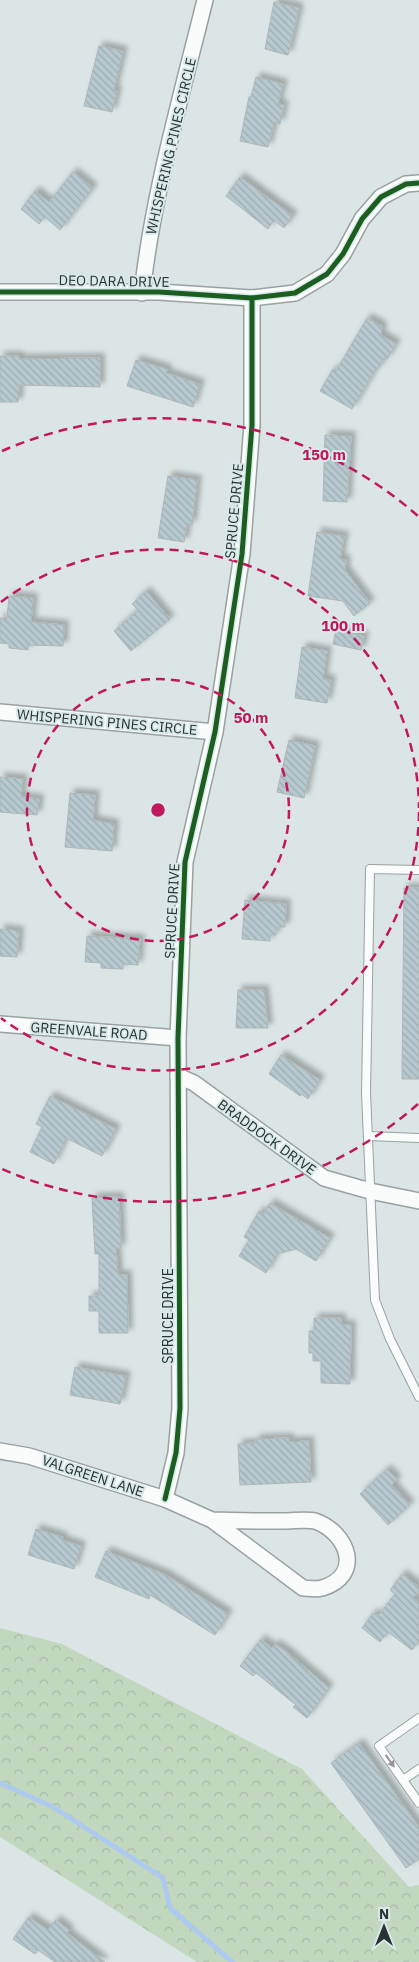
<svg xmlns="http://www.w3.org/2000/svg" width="419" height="1962" font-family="'IBM Plex Sans',sans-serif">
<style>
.forest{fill:url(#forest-crowns)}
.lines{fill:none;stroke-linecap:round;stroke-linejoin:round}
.stream{stroke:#adc9ee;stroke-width:5}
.building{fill:url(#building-back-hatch);stroke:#aeb6b7;filter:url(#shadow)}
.service-casing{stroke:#99a1a1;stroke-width:10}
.minor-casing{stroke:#99a1a1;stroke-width:18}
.service{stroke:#fafbfb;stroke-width:8}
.minor{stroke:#fafbfb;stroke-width:15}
.cycleway-casing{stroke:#d7e9e9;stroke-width:8}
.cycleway{stroke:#1b5e20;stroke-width:5}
.oneway{fill:#929696}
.ring{fill:none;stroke:#c2185b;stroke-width:2.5;stroke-dasharray:9 6}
.labels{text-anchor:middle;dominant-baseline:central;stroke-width:4;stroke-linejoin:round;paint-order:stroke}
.street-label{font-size:14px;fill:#2b3232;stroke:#d7e9e9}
.centre{fill:#c2185b;stroke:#d7e9e9;stroke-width:2.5}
.ring-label{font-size:15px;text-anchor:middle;font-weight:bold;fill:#c2185b;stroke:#d7e9e9;stroke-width:4;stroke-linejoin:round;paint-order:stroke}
</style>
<defs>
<pattern id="forest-crowns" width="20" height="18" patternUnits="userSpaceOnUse" patternTransform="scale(1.25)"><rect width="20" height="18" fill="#c1d8be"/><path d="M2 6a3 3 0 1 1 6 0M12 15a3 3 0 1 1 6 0" fill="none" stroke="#a6baa4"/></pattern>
<pattern id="building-back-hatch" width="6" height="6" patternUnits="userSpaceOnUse" patternTransform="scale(1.25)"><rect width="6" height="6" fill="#b6c9cf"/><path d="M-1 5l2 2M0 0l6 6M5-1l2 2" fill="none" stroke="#9dadb2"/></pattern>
<filter id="shadow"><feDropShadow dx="4.5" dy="-4.5" stdDeviation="2.5" flood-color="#0004"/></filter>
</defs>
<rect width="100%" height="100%" fill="#dbe5e5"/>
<polygon class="forest" points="0,1628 62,1644 302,1769 409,1887 419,1885 419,1962 197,1962 0,1837"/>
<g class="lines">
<polyline class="stream" points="0,1783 53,1807 163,1878 170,1908 232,1962"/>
</g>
<g class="building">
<polygon points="274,2 299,8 288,55 265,49"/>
<polygon points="99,46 123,51 114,90 117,91 112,112 84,106"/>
<polygon points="256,77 283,84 278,104 284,105 280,124 274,122 268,147 240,141 249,97 251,97"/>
<polygon points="73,172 93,188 60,230 45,217 39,224 21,209 35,191 49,202"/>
<polygon points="240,177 293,216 284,228 274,220 268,229 226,196"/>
<polygon points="367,318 382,326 381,335 396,344 387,359 384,358 378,369 376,368 352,409 320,391 333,369 336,371"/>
<polygon points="0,356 19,356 19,359 100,358 100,387 19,385 18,402 0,402"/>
<polygon points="136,360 167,369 166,373 200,384 193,407 127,386"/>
<polygon points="325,435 351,436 347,502 323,501"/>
<polygon points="168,476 197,480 192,525 187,524 184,542 158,538"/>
<polygon points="317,532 344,536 340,559 346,560 345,570 370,603 354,616 343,601 308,596"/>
<polygon points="146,591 170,619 131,651 114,631 138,610 132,604"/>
<polygon points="9,596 33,598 31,622 64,625 63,646 28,645 28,650 9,648 9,644 0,643 0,618 7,619"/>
<polygon points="336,630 364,636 361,650 333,644"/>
<polygon points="302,647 327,651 323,679 331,680 327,703 295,698"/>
<polygon points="289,740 315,746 304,798 277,792"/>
<polygon points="0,777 23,779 21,797 39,799 37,815 0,812"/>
<polygon points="70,793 95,795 93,820 114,824 112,851 65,847"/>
<polygon points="404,888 419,888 419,1079 402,1079"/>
<polygon points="245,900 286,904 285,927 276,927 276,935 270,935 270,941 242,939"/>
<polygon points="0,929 19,931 17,957 0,956"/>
<polygon points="87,936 140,939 138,965 123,964 123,969 101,968 101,963 85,962"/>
<polygon points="238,990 264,990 268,1028 236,1028"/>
<polygon points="281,1055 320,1080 308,1099 301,1094 300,1096 269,1074"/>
<polygon points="50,1096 116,1129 102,1156 66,1138 54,1164 30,1152 42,1127 36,1124"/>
<polygon points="119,1197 121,1248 116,1248 118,1275 127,1275 128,1333 99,1333 99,1311 89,1311 89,1296 99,1296 99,1254 95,1254 92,1198"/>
<polygon points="270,1203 330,1238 316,1261 296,1249 277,1254 266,1273 239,1256 249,1240 244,1237 259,1211 264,1214"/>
<polygon points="314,1318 341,1318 341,1325 351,1325 350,1384 321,1383 321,1361 313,1361 313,1353 309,1353 309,1331 314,1331"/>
<polygon points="75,1367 126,1376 120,1404 70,1395"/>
<polygon points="289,1438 289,1442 309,1441 311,1482 240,1485 238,1444 256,1443 256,1439"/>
<polygon points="387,1469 397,1480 392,1485 410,1505 388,1525 360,1494"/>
<polygon points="36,1529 63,1537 62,1540 81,1546 74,1569 28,1555"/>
<polygon points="106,1551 166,1575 228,1614 215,1635 150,1595 149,1599 95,1577"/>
<polygon points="402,1574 419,1587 419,1591 413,1598 419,1602 419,1641 412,1650 388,1632 380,1642 362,1628 373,1613 378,1616 395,1594 390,1590"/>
<polygon points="261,1639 272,1648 275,1644 287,1652 329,1688 307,1718 293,1707 296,1705 256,1673 253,1676 240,1666"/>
<polygon points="359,1743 419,1827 419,1859 406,1868 331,1763"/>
<polygon points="29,1917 48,1930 56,1920 69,1930 67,1933 105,1962 55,1962 38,1950 35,1954 13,1939"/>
</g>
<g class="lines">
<defs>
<g id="service">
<polyline points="419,870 370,869 366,1093 375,1300 390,1339 419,1397"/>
<polyline points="368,1136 419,1138"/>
<polyline points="419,1718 379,1746 419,1803"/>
<polyline points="403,1780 419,1769"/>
</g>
<g id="minor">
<polyline points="0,292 159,292 252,298 295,293 327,274 343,254 362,219 381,197 406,184 419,183"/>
<path d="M142,293C153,194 181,97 205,0"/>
<polyline points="0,712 215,732"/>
<polyline points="0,1024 178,1038"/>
<polyline points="178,1076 194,1083 324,1178 370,1191 419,1201"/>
<path d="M0,1451L29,1456L165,1499L212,1520L303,1588C308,1588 316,1590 322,1588C363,1576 349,1533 315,1521C306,1519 294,1521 284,1521C260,1521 236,1521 212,1520"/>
<polyline points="165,1499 176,1453 180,1408 178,1038 185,862 215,732 242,554 252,425 252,298"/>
</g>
</defs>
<use href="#service" class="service-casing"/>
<use href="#minor" class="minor-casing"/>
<use href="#service" class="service"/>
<use href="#minor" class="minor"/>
<defs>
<g id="cycleway">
<polyline points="0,292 159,292 252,298 295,293 327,274 343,254 362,219 381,197 406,184 419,183"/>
<polyline points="165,1499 176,1453 180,1408 178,1038 185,862 215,732 242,554 252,425 252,298"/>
</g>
</defs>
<use href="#cycleway" class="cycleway-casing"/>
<use href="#cycleway" class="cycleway"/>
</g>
<defs><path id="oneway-solid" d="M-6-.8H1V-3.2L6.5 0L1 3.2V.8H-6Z" transform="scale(1.25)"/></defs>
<use class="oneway" href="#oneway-solid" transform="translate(390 1761) rotate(55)"/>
<g class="ring">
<circle cx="158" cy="810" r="131"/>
<path d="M419 812A261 261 0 0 1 1 1018M1 602A261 261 0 0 1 419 808"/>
<path d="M418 1104A392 392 0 0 1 2 1169M2 451A392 392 0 0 1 418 516"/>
</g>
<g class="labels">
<g class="street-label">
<text transform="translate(171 146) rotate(-77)">WHISPERING PINES CIRCLE</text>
<text transform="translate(114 281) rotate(1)">DEO DARA DRIVE</text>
<text transform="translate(234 511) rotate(-85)">SPRUCE DRIVE</text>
<text transform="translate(107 722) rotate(5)">WHISPERING PINES CIRCLE</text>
<text transform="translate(172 911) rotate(-87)">SPRUCE DRIVE</text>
<text transform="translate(89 1031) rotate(4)">GREENVALE ROAD</text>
<text transform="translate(267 1137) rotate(36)">BRADDOCK DRIVE</text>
<text transform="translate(168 1316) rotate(-90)">SPRUCE DRIVE</text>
<text transform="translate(93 1476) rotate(18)">VALGREEN LANE</text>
</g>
</g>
<circle cx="158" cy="810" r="8" class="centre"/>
<g class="ring-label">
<text x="324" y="460">150 m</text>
<text x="343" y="631">100 m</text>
<text x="251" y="723">50 m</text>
</g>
<g transform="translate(384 1927)" stroke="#d7e9e9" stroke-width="4" paint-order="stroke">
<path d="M0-4L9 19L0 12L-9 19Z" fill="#2b3232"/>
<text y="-8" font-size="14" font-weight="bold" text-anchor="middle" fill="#2b3232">N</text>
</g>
</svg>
